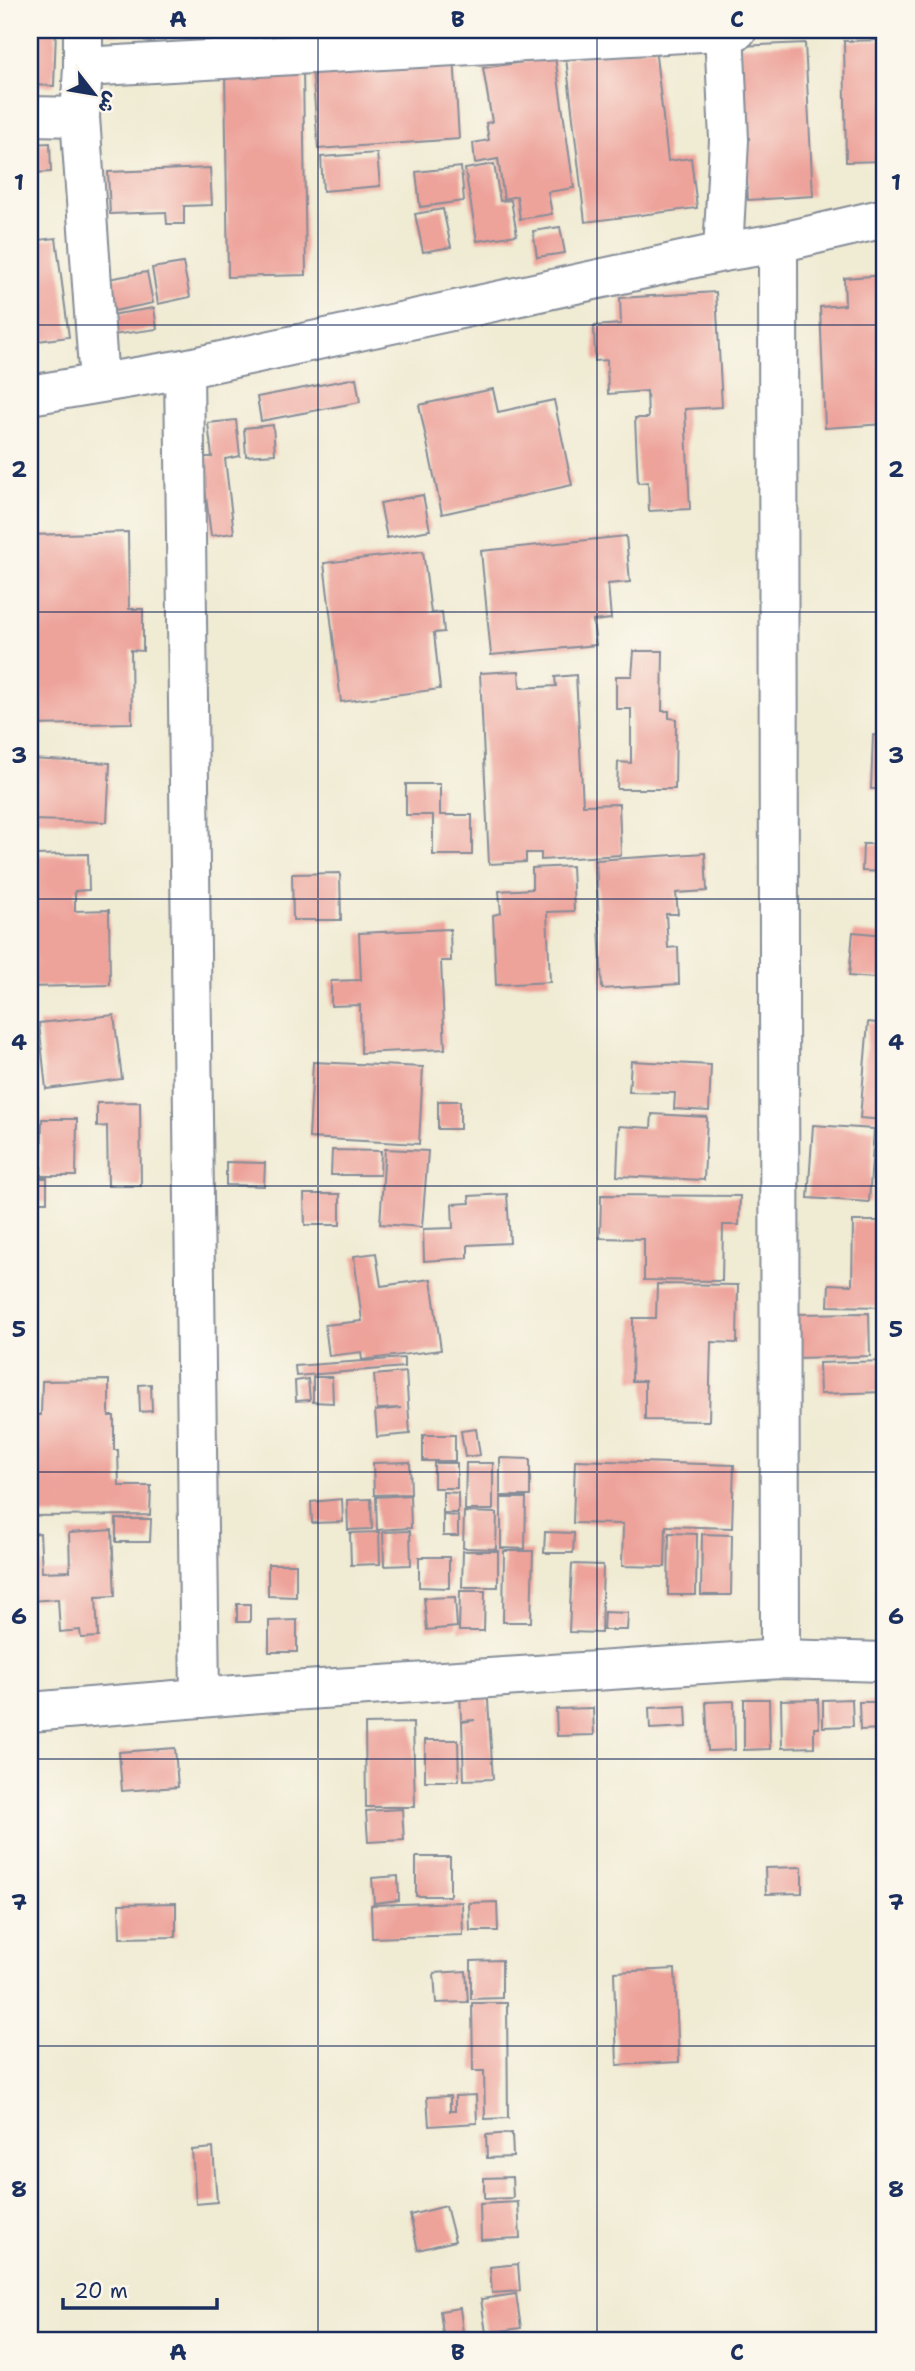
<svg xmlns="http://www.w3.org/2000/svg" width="915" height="2371" font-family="'Shantell Sans','Playpen Sans Arabic',sans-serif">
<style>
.building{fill:#eda29a}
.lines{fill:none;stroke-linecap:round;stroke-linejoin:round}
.minor-casing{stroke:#868d98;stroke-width:42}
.minor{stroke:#fff;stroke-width:38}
.grid{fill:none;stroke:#1b2f5e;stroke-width:2;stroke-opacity:0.55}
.neatline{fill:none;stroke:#1b2f5e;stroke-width:2.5}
.grid-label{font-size:23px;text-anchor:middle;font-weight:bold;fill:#1b2f5e}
</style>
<rect width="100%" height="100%" fill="#fbf7ec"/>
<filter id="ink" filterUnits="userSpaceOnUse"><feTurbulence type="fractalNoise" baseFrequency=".0143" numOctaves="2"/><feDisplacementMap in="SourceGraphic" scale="14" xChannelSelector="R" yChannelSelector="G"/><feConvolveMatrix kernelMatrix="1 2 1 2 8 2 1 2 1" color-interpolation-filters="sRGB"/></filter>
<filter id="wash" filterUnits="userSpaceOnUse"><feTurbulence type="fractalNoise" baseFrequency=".00686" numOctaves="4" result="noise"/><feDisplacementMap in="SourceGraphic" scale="28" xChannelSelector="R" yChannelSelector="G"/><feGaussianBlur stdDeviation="1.57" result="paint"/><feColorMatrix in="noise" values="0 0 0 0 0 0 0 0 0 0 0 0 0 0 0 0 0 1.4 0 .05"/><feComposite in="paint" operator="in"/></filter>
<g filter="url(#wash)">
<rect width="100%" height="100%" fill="#f0ebd3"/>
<g id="blocks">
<g class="building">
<polygon points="30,30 56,30 54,86 30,85"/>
<polygon points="110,30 203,30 203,35 110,34"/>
<polygon points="885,40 885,161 846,162 844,41"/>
<polygon points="805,43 813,196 748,200 740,46"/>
<polygon points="655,47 668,161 691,158 697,208 585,222 566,58"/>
<polygon points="454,55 459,139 318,149 312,65"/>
<polygon points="555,57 574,188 548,192 552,214 520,219 517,196 504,199 498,159 475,163 473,143 489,140 486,123 492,122 483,68"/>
<polygon points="303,69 306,275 228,277 225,72"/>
<polygon points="50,143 51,172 30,173 30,144"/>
<polygon points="377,153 380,186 323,191 321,157"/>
<polygon points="494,164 500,201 511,200 517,235 477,241 465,169"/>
<polygon points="461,167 464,201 420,207 416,172"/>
<polygon points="210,168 212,205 184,206 184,224 167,224 166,212 110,214 108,172"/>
<polygon points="443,209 451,247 423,252 415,214"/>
<polygon points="560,227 565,253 537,257 533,231"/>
<polygon points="56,238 69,337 30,342 30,241"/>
<polygon points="183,263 190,297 158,304 152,268"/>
<polygon points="147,272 153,303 114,311 108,279"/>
<polygon points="885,275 885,424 825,428 820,307 845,305 844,278"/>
<polygon points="716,292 722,407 685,409 690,509 649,511 648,482 638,483 635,418 648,418 647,391 608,394 607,360 595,361 594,326 621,324 620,298"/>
<polygon points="154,308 157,329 113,335 110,315"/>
<polygon points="356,378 360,402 261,421 257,397"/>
<polygon points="493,389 498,412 554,400 572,485 442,514 419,405"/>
<polygon points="236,420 240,456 225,459 234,533 211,536 201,457 212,457 208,423"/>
<polygon points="273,425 275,454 246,456 244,428"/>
<polygon points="423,495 430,530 387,538 380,503"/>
<polygon points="128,532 129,609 143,609 143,651 131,650 132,723 30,725 30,535"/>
<polygon points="626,536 630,582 608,584 611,619 593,621 596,645 491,655 481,551"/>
<polygon points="423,551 431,613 442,612 444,632 434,633 440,689 341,702 324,563"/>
<polygon points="634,651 663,651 662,711 669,711 669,718 676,719 675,789 617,789 618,762 631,763 631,709 616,709 616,676 632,676"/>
<polygon points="519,671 520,688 556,686 555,677 576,675 583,805 619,804 621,855 541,860 541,853 526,853 526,862 489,864 480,673"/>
<polygon points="883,729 885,729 885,789 871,789 873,735 883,736"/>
<polygon points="30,759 110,763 107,822 30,820"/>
<polygon points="406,784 440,784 440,815 472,815 472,855 433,855 433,815 406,815"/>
<polygon points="863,844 885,844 885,872 862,871"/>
<polygon points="705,853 707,891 676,893 678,914 666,914 668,948 678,947 679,984 602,989 596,860"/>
<polygon points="88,854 89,890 75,891 75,911 109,910 110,985 30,987 30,855"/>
<polygon points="572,866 574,911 547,912 550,982 496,985 493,915 501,913 499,891 532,889 532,868"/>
<polygon points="340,873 341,920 293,920 292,874"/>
<polygon points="450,929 451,961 441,961 445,1049 361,1053 360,1005 331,1006 331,981 361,980 359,933"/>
<polygon points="853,932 885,935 885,979 849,976"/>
<polygon points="114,1015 122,1079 46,1089 39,1023"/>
<polygon points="868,1022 885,1024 885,1120 860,1118"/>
<polygon points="631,1061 711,1065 709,1111 674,1109 675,1093 629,1092"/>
<polygon points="313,1062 423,1067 419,1144 309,1138"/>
<rect x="438" y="1101" width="22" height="28"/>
<polygon points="140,1102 141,1186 108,1186 107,1126 97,1127 97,1103"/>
<polygon points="652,1114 707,1117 704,1180 617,1176 619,1126 651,1128"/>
<polygon points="42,1119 77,1119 76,1176 41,1176"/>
<polygon points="813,1125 874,1129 869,1202 808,1198"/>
<polygon points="385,1149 428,1151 422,1227 380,1224"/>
<polygon points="332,1150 381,1151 380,1175 331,1175"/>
<polygon points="226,1162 265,1163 264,1186 226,1185"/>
<rect x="30" y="1178" width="17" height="24"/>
<polygon points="304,1194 340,1194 340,1225 305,1225"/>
<polygon points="507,1194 510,1243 468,1245 468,1258 424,1261 423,1229 453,1228 452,1204 470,1203 469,1196"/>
<polygon points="601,1195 740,1196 739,1225 723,1225 722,1281 644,1280 644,1239 600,1238"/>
<polygon points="853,1221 885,1221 885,1307 828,1306 829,1284 852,1285"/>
<polygon points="376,1253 381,1286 431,1279 441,1350 362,1360 361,1352 329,1356 325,1325 362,1321 354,1256"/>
<polygon points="657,1284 738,1285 737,1343 711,1342 709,1421 645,1420 645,1381 632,1381 633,1318 656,1318"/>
<polygon points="869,1313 870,1356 795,1358 794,1314"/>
<polygon points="404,1358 404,1367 296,1376 295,1366"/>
<polygon points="885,1361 885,1392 820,1394 819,1363"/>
<polygon points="406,1372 410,1434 377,1437 375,1411 401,1408 377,1409 374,1375"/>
<polygon points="313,1377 332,1377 333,1403 313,1402"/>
<polygon points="308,1379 310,1400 296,1401 295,1381"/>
<polygon points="109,1380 109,1416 114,1416 114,1450 118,1450 119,1486 151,1486 150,1515 30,1516 30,1415 41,1415 42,1381"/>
<polygon points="151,1384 152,1411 140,1412 139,1385"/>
<polygon points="476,1429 480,1455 465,1457 461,1431"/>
<rect x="423" y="1435" width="32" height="26"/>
<polygon points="500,1458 530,1459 530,1496 500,1496"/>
<polygon points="575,1460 734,1465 732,1528 666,1526 665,1567 622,1566 623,1524 573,1523"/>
<polygon points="410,1462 411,1494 374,1495 373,1463"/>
<rect x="434" y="1463" width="23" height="25"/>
<polygon points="466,1463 493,1463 493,1510 465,1510"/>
<polygon points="443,1492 458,1493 458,1513 443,1513"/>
<polygon points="410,1495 411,1528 377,1530 376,1497"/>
<polygon points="501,1498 526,1498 525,1549 501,1548"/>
<polygon points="342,1499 343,1522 312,1523 311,1502"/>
<polygon points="371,1499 372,1529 348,1530 347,1500"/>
<polygon points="464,1512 497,1513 496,1549 463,1548"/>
<polygon points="443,1515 458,1516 458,1536 443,1536"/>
<polygon points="116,1519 151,1519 150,1542 116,1542"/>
<polygon points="112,1530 115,1596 96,1597 98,1637 81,1638 80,1630 60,1632 58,1599 30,1601 30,1534 40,1533 42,1572 70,1571 69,1533"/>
<polygon points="410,1531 411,1565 384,1566 383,1532"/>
<polygon points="379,1532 380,1564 351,1565 350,1533"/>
<polygon points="545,1532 574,1533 573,1553 544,1553"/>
<polygon points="669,1533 697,1534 696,1595 668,1595"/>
<polygon points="702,1534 732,1535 731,1595 701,1595"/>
<polygon points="463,1551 498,1551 498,1587 462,1587"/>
<polygon points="504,1551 533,1551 531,1622 503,1622"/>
<polygon points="419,1557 449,1557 449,1588 419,1587"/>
<polygon points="268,1564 296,1564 296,1597 268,1596"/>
<polygon points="572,1564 603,1565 601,1633 569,1632"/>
<polygon points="460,1591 485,1591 484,1631 459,1631"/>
<polygon points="455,1597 457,1627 427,1630 424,1598"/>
<rect x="237" y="1604" width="13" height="18"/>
<polygon points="604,1612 628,1613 627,1630 603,1630"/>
<polygon points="297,1620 297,1652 269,1652 269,1621"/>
<polygon points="487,1685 493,1779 464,1780 462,1722 475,1720 461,1721 460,1686"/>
<polygon points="744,1699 769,1699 770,1749 744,1750"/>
<polygon points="818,1699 819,1728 814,1728 814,1747 782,1748 781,1700"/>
<polygon points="852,1699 853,1726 823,1727 823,1700"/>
<polygon points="734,1701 735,1750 708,1751 706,1702"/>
<polygon points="859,1702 883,1702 884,1729 860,1730"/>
<polygon points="686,1706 687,1727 650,1729 649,1708"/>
<polygon points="593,1708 594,1735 557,1736 556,1709"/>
<polygon points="413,1723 415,1807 366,1807 365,1724"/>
<polygon points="425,1740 458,1740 459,1781 425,1781"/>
<polygon points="175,1748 178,1787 122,1791 119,1752"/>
<polygon points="402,1809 404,1840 368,1842 366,1811"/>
<rect x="416" y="1857" width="34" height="39"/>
<polygon points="802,1867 802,1893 766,1894 765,1868"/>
<polygon points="398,1876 399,1900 374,1903 372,1878"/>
<polygon points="462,1902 463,1935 372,1938 371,1905"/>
<polygon points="497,1902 498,1931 470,1931 469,1903"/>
<polygon points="176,1903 176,1937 120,1938 119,1904"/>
<polygon points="502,1960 502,1998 471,1999 471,1961"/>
<polygon points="675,1969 679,2062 617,2065 614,1972"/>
<polygon points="466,1971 468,2002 436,2003 434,1973"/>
<polygon points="472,2003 507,2003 508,2118 485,2119 484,2071 473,2071"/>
<polygon points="476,2095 477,2123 429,2126 427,2097 450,2096 450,2111 455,2111 455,2096"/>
<polygon points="512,2133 513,2157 487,2158 486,2135"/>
<polygon points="213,2148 217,2202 196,2204 192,2150"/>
<polygon points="512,2177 513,2198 484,2199 484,2178"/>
<polygon points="518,2202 520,2238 481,2240 480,2204"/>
<polygon points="446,2206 455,2241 418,2250 410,2215"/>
<polygon points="518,2264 520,2291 492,2293 490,2267"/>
<polygon points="516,2294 521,2328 486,2333 481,2299"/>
<polygon points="460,2308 464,2341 444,2341 440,2311"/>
<polygon points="520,2335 521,2341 496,2341 495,2338"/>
</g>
</g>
</g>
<g filter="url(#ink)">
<use href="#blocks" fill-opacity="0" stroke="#868d98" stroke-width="2"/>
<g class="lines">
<defs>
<g id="minor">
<polyline points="83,30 83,67 80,117 99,382"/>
<polyline points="83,67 737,30"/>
<polyline points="30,116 80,117"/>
<polyline points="778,243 780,1659"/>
<polyline points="723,252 729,140 724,30"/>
<polyline points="184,369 200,1698"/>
<polyline points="30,395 184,369 723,252 778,243 885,218"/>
<polyline points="30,1712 260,1693 780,1659 885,1662"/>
</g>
</defs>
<use href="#minor" class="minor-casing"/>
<use href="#minor" class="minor"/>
</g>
</g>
<path class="grid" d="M318,30V2341M597,30V2341M30,325H885M30,612H885M30,899H885M30,1186H885M30,1472H885M30,1759H885M30,2046H885"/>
<rect width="915" height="2371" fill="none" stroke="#fbf7ec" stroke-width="77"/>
<g transform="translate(94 94) rotate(121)" stroke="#fbf7ec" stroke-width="5" paint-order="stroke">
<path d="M0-5L12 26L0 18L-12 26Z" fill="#1b2f5e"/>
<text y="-10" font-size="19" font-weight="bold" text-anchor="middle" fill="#1b2f5e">ش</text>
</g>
<path d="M63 2298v10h154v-10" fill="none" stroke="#1b2f5e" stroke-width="3.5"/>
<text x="74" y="2298" font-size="21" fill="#1b2f5e" stroke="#fbf7ec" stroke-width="5" paint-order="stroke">20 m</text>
<rect x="38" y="38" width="838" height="2294" class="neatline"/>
<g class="grid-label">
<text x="178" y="27">A</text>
<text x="458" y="27">B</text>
<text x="737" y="27">C</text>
<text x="19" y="190">1</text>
<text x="896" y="190">1</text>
<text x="19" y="477">2</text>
<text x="896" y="477">2</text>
<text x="19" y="763">3</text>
<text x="896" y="763">3</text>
<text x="19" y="1050">4</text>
<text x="896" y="1050">4</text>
<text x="19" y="1337">5</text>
<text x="896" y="1337">5</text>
<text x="19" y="1624">6</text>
<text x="896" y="1624">6</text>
<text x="19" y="1910">7</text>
<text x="896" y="1910">7</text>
<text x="19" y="2197">8</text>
<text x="896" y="2197">8</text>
<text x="178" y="2360">A</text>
<text x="458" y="2360">B</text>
<text x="737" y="2360">C</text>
</g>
</svg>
